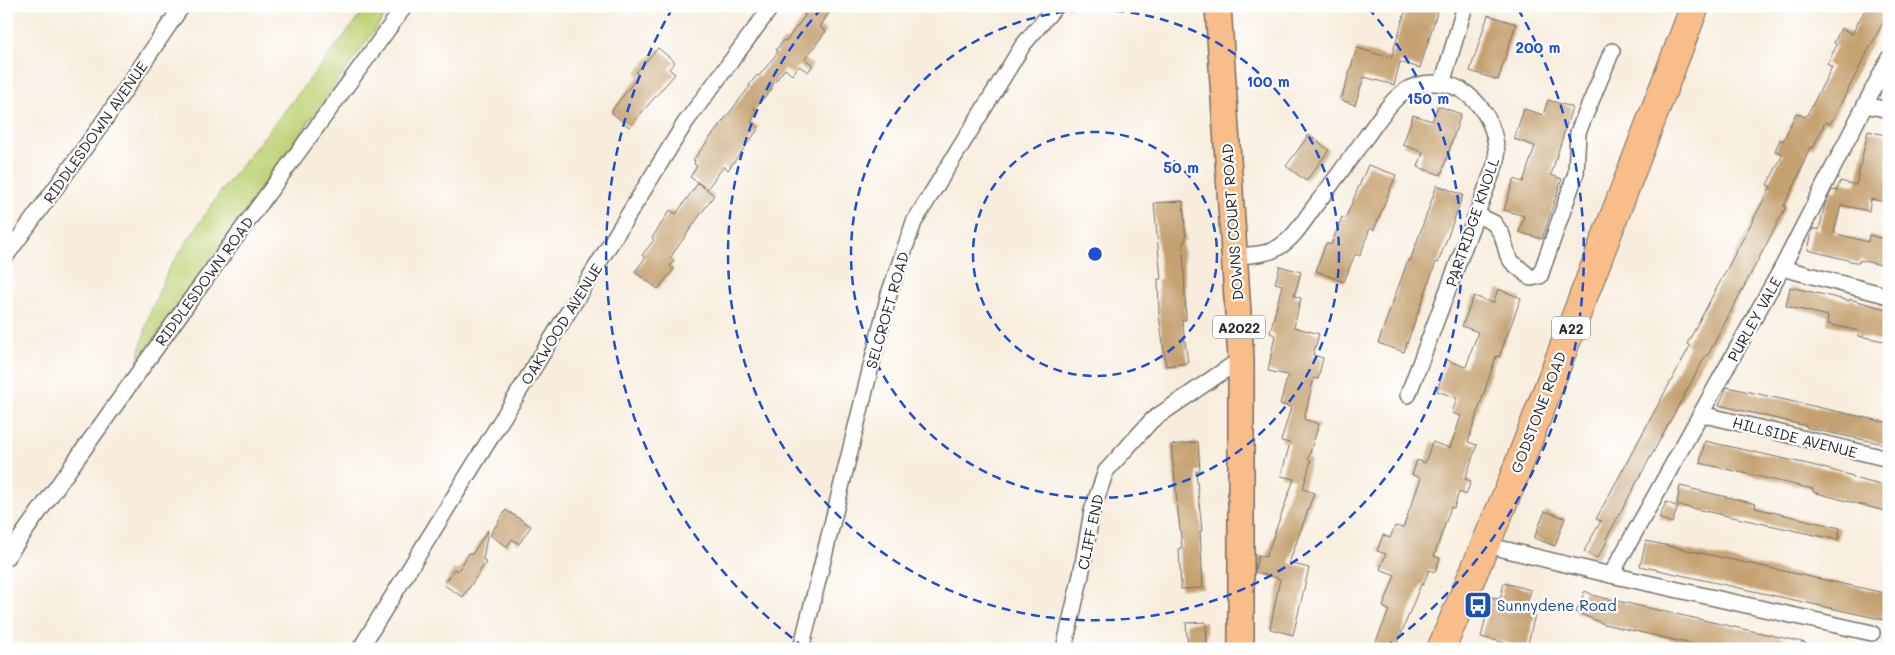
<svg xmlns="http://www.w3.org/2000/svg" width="1895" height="655" font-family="Mali,sans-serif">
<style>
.green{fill:#bed377;stroke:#747f51}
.building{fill:#c5a171}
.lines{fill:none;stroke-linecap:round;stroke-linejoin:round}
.street-casing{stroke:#736f69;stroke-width:18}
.primary-casing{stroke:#736f69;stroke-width:28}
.highway-casing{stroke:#736f69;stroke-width:30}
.street{stroke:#fff;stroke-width:15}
.primary{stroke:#f8bd89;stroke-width:25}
.highway{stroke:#f8bd89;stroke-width:28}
.ring{fill:none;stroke:#1d4ed8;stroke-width:2.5;stroke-dasharray:9 6}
.labels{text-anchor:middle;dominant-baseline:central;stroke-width:4.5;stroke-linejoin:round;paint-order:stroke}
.shield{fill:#fff;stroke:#6b6b6b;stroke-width:1}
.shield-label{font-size:14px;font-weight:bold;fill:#2b2b2b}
.street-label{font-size:15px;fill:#2b2b2b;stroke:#fff}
.transit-label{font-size:15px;fill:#164399;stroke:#fff;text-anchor:start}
.centre{fill:#1d4ed8;stroke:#fff;stroke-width:2.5}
.ring-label{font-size:15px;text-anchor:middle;font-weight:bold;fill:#1d4ed8;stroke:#fff;stroke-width:4.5;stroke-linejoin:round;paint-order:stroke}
</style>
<rect width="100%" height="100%" fill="#fff"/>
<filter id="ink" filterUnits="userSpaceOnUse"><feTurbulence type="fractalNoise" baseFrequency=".02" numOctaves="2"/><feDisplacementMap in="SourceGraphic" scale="10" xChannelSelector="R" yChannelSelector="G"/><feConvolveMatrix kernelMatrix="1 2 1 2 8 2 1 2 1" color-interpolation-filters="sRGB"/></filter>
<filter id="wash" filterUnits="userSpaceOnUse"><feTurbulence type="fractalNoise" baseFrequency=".0096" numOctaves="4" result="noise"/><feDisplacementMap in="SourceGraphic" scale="20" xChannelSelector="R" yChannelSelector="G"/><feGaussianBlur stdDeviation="1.12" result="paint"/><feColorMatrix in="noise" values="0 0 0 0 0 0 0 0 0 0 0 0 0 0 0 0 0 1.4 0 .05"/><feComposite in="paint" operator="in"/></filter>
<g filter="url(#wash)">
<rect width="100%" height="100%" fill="#f8eddd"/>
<polygon class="green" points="368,6 392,6 137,362 149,316 168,270 221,191"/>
<g id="blocks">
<g class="building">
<polygon points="810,6 833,6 820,27 826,31 805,59 813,65 808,72 799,66 792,75 785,69 770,88 772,89 754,109 757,112 751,122 759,128 728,170 724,166 707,189 690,177 697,166 694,164 695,161 693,160 750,86 749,85 757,75 759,76 778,52 776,50 784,40 786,41 805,16 804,15"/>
<polygon points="1407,6 1439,6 1420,68 1400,62 1394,85 1364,77 1355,105 1341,100 1357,48 1391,58"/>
<polygon points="1867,6 1889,6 1889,11 1830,124 1825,122 1813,148 1810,147 1797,180 1784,206 1786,207 1708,355 1706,355 1606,539 1608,540 1597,558 1584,551 1601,521 1596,519 1690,346 1687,344 1771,186 1767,185 1783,154 1775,151 1780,139 1783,141 1796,113 1806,117 1832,67 1827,64 1837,45 1834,43 1841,28 1852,34"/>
<polygon points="1488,15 1516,24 1498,80 1470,71"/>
<polygon points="658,48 675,62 669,69 675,74 629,127 612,113 612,110 639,75 636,72"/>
<polygon points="1548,100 1572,107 1551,175 1562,179 1542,239 1519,232 1524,216 1504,210 1514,179 1523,182 1535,146 1514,139 1524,109 1543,115"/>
<polygon points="1438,106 1461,114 1441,175 1418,167 1423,152 1403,145 1413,115 1432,121"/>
<polygon points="1868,131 1889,136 1889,203 1871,199 1869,211 1841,205 1834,233 1868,242 1869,235 1887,240 1885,249 1889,250 1889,267 1860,260 1859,263 1808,250 1813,228 1819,230 1825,204 1832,190 1837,191 1840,181 1856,185"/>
<polygon points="1309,135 1329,150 1306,181 1286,166"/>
<polygon points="1368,165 1396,175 1374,230 1370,228 1360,256 1355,254 1344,282 1316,271 1326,243 1331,245 1342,217 1345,219"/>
<polygon points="698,183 714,195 670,258 674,261 670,266 674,269 658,289 635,272 645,258 642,255 654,240 652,238 670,210 676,214"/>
<polygon points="1437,185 1463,195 1438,263 1436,262 1404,352 1378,343 1408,260 1410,261"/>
<polygon points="1183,201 1186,241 1183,242 1186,320 1182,320 1188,363 1166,366 1159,315 1158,279 1161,279 1154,203"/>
<polygon points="1280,266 1301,272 1294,296 1301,298 1294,327 1319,334 1313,355 1323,358 1318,379 1314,378 1304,419 1319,424 1308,459 1311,460 1303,489 1314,493 1289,563 1309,568 1293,635 1270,629 1280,579 1255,572 1258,555 1266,557 1294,479 1281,476 1290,443 1281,441 1291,407 1280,404 1288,375 1268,371 1275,335 1270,333 1282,285 1275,283"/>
<polygon points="1790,287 1850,301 1850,299 1889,310 1889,342 1858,336 1859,331 1827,324 1828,316 1786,306"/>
<polygon points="1498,289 1521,298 1499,357 1496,356 1468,442 1477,445 1465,479 1471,481 1466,495 1459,492 1454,508 1451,507 1434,556 1440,558 1435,572 1429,570 1423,585 1421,584 1395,649 1373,649 1389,610 1383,607 1395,575 1380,569 1386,554 1377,551 1383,535 1390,538 1395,526 1403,528 1421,478 1412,475 1417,460 1425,463 1432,442 1450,448 1461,416 1452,413 1457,398 1437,391 1447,360 1466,367 1478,332 1462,326 1474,296 1493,303"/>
<polygon points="1727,387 1889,423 1889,445 1807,428 1807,426 1719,405"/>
<polygon points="1705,441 1812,465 1853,476 1853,478 1889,487 1889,512 1813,492 1813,489 1700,463"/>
<polygon points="1198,442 1200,471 1196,471 1202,531 1200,531 1203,588 1181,589 1179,548 1182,548 1171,445"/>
<polygon points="1680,486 1756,504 1755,508 1840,528 1838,540 1677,505"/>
<polygon points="1666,502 1678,507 1672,523 1659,518"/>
<polygon points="506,510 531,526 519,544 512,539 507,547 490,535"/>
<polygon points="1545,511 1565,518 1555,546 1534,538"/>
<polygon points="488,530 483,560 486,562 463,597 444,585 454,569 458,571 469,553 472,554"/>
<polygon points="1646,541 1889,594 1889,621 1640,566"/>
<polygon points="1504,583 1531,590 1526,607 1536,610 1527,648 1481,637 1491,597 1500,599"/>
<polygon points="1585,591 1595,596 1806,643 1805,649 1713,649 1604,624 1576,612"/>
<polygon points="1206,622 1207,649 1188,649 1186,623"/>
</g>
</g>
</g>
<g filter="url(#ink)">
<use href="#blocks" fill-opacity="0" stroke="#736f69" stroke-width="1"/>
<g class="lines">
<defs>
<g id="street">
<polyline points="1442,84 1465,6"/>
<polyline points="1865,105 1889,110"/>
<polyline points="1477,215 1494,223 1502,235 1508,256 1512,262 1531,278 1540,276 1576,173 1578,132 1612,51"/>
<polyline points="6,256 97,131 182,6"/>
<path d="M1235,256C1249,255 1267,255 1279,247C1294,238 1304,221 1314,207C1332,184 1349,160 1366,137C1377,122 1388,104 1402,93C1420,79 1450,80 1467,94C1488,110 1497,134 1497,160L1408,395"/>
<polyline points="1782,268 1889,296"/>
<polyline points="1701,414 1889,459"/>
<polyline points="1486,545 1611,575 1872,633"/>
<polyline points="6,558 196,292 405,6"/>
<polyline points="1611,575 1782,268 1889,58"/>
<polyline points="360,649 685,123 772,6"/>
<polyline points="801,649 889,294 914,222 1023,45 1056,6"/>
<polyline points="1064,649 1081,575 1092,511 1106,471 1152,420 1241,359"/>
</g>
<polyline id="primary" points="1218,6 1241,359 1241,649"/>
<polyline id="highway" points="1441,649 1512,482 1695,6"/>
</defs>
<use href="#street" class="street-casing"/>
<use href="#primary" class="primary-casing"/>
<use href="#highway" class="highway-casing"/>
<use href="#street" class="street"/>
<use href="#primary" class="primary"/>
<use href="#highway" class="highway"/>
</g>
</g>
<g class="ring">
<circle cx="1095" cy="254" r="122"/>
<circle cx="1095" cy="254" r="244"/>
<path d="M1368 8A367 367 0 1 1 822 8"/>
<path d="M804 647A489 489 0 0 1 672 9M1518 9A489 489 0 0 1 1386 647"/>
</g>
<defs>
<symbol id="bus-square" viewBox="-11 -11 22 22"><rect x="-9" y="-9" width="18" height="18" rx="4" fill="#1a4fb4" stroke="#fff"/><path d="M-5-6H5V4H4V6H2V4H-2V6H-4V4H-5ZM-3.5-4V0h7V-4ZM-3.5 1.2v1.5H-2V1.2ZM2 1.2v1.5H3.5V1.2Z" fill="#fff"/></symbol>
</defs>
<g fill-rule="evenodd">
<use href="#bus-square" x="1462" y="589" width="32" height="32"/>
</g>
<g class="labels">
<g class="shield">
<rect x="1213" y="315.5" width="52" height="23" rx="4"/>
<rect x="1552" y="316.5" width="38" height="23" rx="4"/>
</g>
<g class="shield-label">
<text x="1239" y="327">A2022</text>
<text x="1571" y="328">A22</text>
</g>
<g class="street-label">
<text transform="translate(95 132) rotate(-55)">RIDDLESDOWN AVENUE</text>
<text transform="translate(1232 222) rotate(-94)">DOWNS COURT ROAD</text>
<text transform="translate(1472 222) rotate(-71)">PARTRIDGE KNOLL</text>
<text transform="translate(204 281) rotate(-54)">RIDDLESDOWN ROAD</text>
<text transform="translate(887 310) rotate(-74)">SELCROFT ROAD</text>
<text transform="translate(1754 319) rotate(-61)">PURLEY VALE</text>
<text transform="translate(561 324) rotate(-58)">OAKWOOD AVENUE</text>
<text transform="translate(1538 412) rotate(-69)">GODSTONE ROAD</text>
<text transform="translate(1795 437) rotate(14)">HILLSIDE AVENUE</text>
<text transform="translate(1090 532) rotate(-78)">CLIFF END</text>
</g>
<g class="transit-label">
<text x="1497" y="605">Sunnydene Road</text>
</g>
</g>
<circle cx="1095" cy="254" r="8" class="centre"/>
<g class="ring-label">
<text x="1538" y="53">200 m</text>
<text x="1268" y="87">100 m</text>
<text x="1428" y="104">150 m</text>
<text x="1181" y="173">50 m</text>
</g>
<rect width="1895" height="655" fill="none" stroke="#fff" stroke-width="25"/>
</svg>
